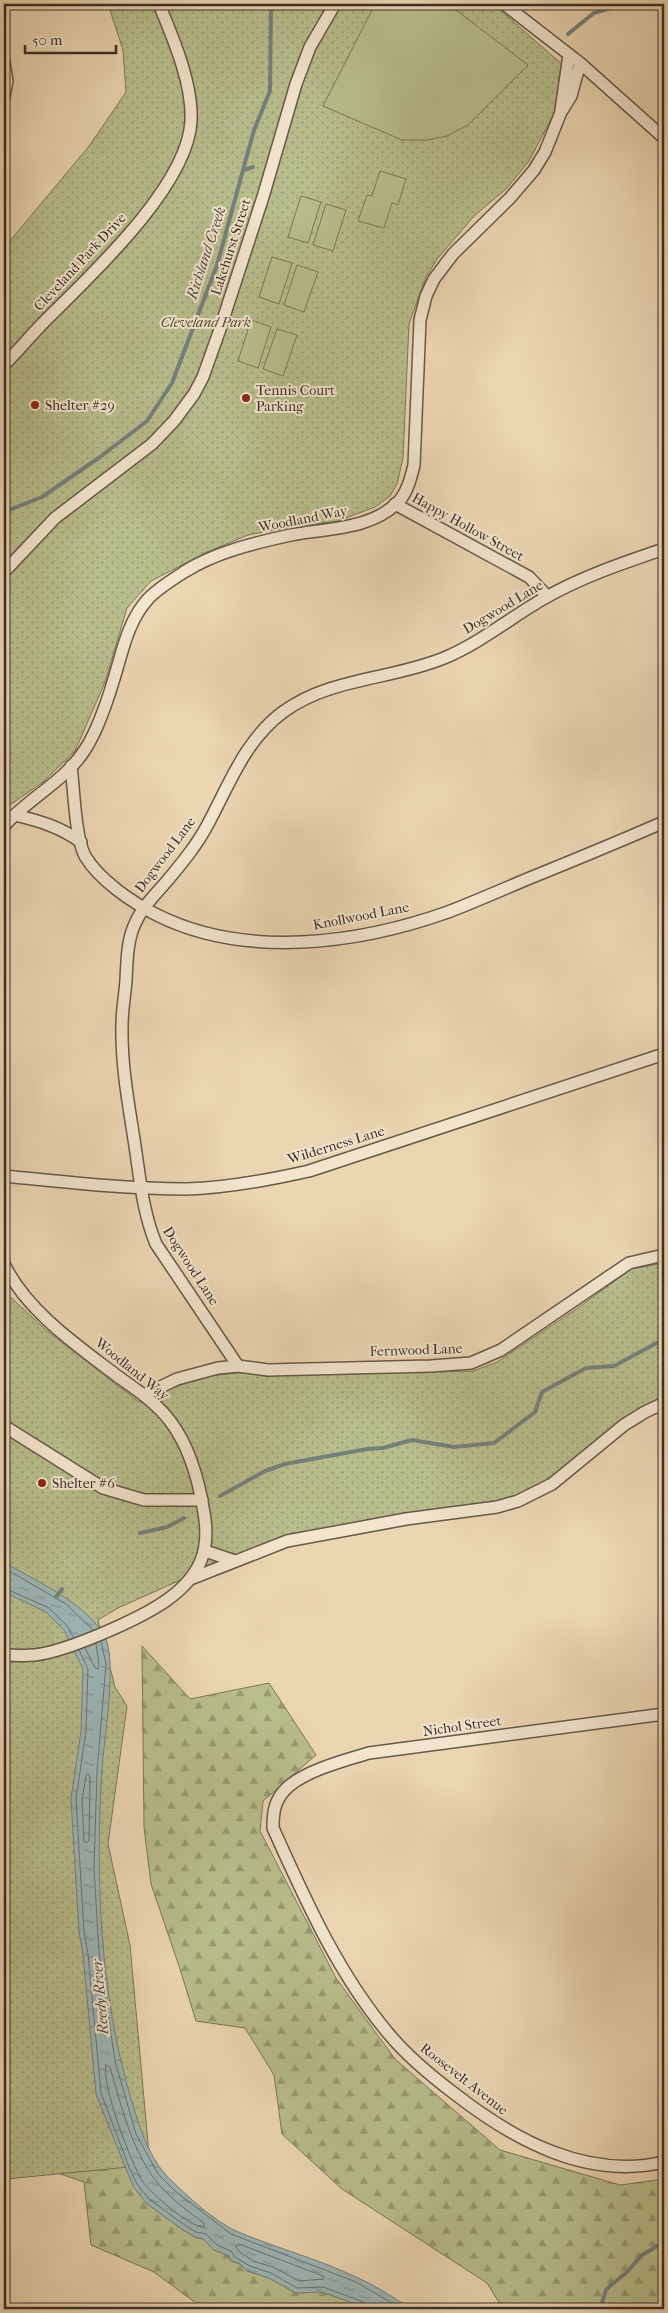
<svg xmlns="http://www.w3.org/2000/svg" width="668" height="2313" font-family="'IM FELL French Canon',serif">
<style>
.forest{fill:url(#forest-firs);stroke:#7a7659}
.park{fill:url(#park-dots);stroke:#7a7659}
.garden{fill:#b8bd8c;stroke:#7a7659}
.water{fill:url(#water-ripples);stroke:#75807d}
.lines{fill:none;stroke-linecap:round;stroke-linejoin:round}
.shore{stroke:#6c726e;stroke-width:1}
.stream{stroke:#75807d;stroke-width:4}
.street-casing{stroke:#675849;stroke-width:14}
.street{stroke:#f2e4cd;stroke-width:11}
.poi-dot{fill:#8f2418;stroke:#f2e4cd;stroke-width:2}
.labels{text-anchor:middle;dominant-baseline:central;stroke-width:4;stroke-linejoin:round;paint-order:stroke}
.street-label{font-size:14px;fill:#3b2e26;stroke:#f2e4cd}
.park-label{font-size:14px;font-style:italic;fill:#544b3a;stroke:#f2e4cd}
.poi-label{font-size:14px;fill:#3b2e26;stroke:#f2e4cd;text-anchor:start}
.water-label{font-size:15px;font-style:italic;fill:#4e4943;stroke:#f2e4cd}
</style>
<defs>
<pattern id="forest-firs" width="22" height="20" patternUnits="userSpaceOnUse" patternTransform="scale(1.25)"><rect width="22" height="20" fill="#b8bd8c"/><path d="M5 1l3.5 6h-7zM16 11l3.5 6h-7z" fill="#979a72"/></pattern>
<pattern id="park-dots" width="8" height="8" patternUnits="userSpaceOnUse" patternTransform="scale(1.25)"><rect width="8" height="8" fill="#b8bd8c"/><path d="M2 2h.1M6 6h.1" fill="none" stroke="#979a72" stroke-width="1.8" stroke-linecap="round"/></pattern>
<pattern id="water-ripples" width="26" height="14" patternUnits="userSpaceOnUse" patternTransform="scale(1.25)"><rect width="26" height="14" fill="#9cb6b7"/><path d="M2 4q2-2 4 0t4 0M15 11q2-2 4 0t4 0" fill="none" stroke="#809495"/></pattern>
</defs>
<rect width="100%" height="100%" fill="#ebd6b2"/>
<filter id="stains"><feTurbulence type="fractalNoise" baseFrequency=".004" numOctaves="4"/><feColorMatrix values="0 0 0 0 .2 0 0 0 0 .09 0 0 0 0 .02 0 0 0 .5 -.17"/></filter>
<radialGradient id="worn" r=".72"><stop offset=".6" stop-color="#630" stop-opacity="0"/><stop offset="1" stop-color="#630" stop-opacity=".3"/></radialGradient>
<g class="forest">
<polygon points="142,1646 190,1699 269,1683 316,1755 263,1801 260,1831 336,1978 395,2059 500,2150 620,2185 664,2179 664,2309 503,2309 487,2283 342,2189 282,2134 274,2075 245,2028 196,2021 180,1969 151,1884 144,1827"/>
<polygon points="81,2057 146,2203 183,2230 195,2237 203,2239 214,2250 229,2256 231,2261 240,2264 247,2271 269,2278 296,2293 322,2292 369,2309 204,2309 154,2272 91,2245 84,2182 37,2166"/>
</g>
<g class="park">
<polygon points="108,4 493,4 564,66 558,106 529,161 506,189 475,215 437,259 426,277 409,324 403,458 397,484 390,496 375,507 338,521 291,527 248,535 207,552 151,581 127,608 105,682 75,751 43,782 4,809 4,248 90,145 126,92 123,50"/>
<polygon points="664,1263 664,1399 544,1483 505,1502 449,1510 223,1561 118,1608 98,1620 115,1687 127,1706 108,1844 130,1945 150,2165 6,2179 4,2166 4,1291 46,1330 139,1402 171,1388 210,1376 237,1373 306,1375 473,1371 497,1362 578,1308 631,1269"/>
</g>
<g class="garden">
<polygon points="375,4 448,4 528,65 468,125 447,136 427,140 402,140 323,106"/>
<polygon points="380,171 406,179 398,205 392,203 384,228 358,221 367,195 372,196"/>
<polygon points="301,196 321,202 308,243 288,237"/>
<polygon points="326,204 346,210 333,251 313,245"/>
<polygon points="272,257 292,263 279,304 259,297"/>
<polygon points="297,265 318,272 304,312 284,305"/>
<polygon points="251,320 271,327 258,368 238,361"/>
<polygon points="277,329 297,335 283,376 263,369"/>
</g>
<path class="water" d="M4,1562C37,1582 83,1601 104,1635C118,1657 104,1740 102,1769C95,1878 100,1994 131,2099C139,2125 147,2153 165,2174C182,2192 214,2221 236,2231C276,2248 319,2259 358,2278C377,2286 395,2299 412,2309H369L322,2292L296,2293L269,2278L247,2271L240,2264L231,2261L229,2256L214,2250L203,2239L195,2237L183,2230L146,2203L133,2186L96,2094L83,1954L79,1932L71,1799L81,1731L83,1669L64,1630L46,1612L4,1592Z"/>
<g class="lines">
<g class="shore">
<polyline points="4,1568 66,1604 93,1630"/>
<polyline points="4,1588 49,1608 68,1627 73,1637"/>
<polyline points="101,1641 106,1664 97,1772 94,1868 99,1953 115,2061 136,2134 158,2174 175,2191 231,2234 356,2282 402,2309"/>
<polyline points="85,1648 95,1668 98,1669 99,1664 96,1644"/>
<polyline points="79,1650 88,1669 86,1731 76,1799 84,1931 88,1954 101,2093 129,2167 137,2184 149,2199 186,2226 196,2232 206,2234 217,2245 231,2251 235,2257 250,2266 271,2273 297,2288 323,2287 364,2302 368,2309"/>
<polygon points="88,1774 90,1777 89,1840 86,1843 84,1841 82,1800 86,1776"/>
<path d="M106,2065L110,2067C121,2105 130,2144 153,2177C166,2195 186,2210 204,2223V2227C189,2227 152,2194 143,2182C131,2164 101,2084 106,2065Z"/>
<polygon points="239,2244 323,2276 324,2279 299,2281 273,2267 253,2261 240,2252 236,2247"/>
</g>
<g class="stream">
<polyline points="568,34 594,13 614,7 618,4"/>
<polyline points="244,170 253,167"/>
<polyline points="4,512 42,497 100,457 147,421 172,383 217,265 254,130 270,91 271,4"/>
<polyline points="220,1496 265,1471 285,1464 367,1449 383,1448 412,1440 454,1447 494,1443 535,1412 542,1392 586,1368 614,1366 664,1339"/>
<polyline points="140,1533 167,1527 184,1518"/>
<polyline points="56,1597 62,1589"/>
<polyline points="600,2309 606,2290 611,2285 626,2273 642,2255 659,2245"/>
</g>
<defs>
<g id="street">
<polyline points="504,4 580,63 664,138"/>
<polyline points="4,62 7,81 4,97"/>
<polyline points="561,110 569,55"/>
<path d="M4,365C18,351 31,335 45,321C90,276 188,186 191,121C193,84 173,38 159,4"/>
<polyline points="395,504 529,577 547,596"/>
<polyline points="4,572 55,518 152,444 174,421 194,394 203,377 219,332 263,197 296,84 310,47 335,4"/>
<path d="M71,766C74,789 75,837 85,856C99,880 133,903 157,915C245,959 358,944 448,912C474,902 499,891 525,880C572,861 618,842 664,822"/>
<path d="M15,815C40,821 60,827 81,842"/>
<path d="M4,826C28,798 66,781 86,748C98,729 106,705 113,682C122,654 127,622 148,599C157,589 172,580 184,572C216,552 254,543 291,535C327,528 373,530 400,500C408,490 411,477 414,465L420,320L426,296L434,279L453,254L510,198L534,170L545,152L561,112L571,96L580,63"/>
<path d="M4,1176C64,1182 125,1189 186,1189C227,1188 269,1180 309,1171L664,1054"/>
<path d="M4,1264C26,1310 75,1344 116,1375C135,1389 156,1402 170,1421C190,1447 199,1481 204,1513C211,1552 199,1577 167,1600C140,1619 66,1652 34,1655C24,1656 14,1655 4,1655"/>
<path d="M238,1366L156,1244C143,1213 140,1179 135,1146C129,1106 121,1066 122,1025C122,1010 125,995 126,980C127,962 127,942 134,926C141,908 155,895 167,881C182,863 197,845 208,824C229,785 245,740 283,712C331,677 391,680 444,658C480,643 510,618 543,599C581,577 623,563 664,549"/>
<polyline points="144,1395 177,1379 218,1368 238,1366 268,1370 431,1366 471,1363 501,1350 629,1263 664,1255"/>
<polyline points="4,1426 103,1488 144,1500 202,1500"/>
<polyline points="205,1551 235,1561"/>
<polyline points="193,1578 287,1541 406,1519 497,1507 518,1501 552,1484 624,1425 645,1412 664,1403"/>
<path d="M664,1714L369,1753C345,1760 300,1772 284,1791C274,1802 273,1814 273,1828C305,1899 337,1972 388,2033C407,2056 431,2076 455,2094C514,2140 587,2180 664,2162"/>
</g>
</defs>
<use href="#street" class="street-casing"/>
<use href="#street" class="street"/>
</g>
<g class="poi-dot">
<circle cx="246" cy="398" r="5"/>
<circle cx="35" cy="405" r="5"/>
<circle cx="42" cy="1483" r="5"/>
</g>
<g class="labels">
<g class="street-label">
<text transform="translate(231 247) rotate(-72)">Lakehurst Street</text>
<text transform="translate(80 262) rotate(-47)">Cleveland Park Drive</text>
<text transform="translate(303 519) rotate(-11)">Woodland Way</text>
<text transform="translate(468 527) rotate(29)">Happy Hollow Street</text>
<text transform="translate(503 607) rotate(-31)">Dogwood Lane</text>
<text transform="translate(165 855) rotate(-53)">Dogwood Lane</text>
<text transform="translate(361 916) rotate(-11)">Knollwood Lane</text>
<text transform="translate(336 1145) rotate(-17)">Wilderness Lane</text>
<text transform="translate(191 1266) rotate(57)">Dogwood Lane</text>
<text transform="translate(416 1350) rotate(-2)">Fernwood Lane</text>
<text transform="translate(132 1369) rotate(39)">Woodland Way</text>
<text transform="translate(462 1726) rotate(-8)">Nichol Street</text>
<text transform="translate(464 2079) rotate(38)">Roosevelt Avenue</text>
</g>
<g class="park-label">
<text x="206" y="322">Cleveland Park</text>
</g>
<g class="poi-label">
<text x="256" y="390">Tennis Court<tspan x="256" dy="16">Parking</tspan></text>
<text x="45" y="405">Shelter #29</text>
<text x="52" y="1483">Shelter #6</text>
</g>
<g class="water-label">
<text transform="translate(206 253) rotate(-72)">Richland Creek</text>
<text transform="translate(100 1997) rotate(-95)">Reedy River</text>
</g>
</g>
<rect width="668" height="2313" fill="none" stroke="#ebd6b2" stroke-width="20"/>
<rect x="5" y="5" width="658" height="2303" fill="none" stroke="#3b2e26" stroke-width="2.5"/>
<rect x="10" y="10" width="648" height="2293" fill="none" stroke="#3b2e26"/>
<path d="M25 45v8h91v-8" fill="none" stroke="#3b2e26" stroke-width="2.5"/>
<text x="32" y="45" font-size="15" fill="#3b2e26" stroke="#f2e4cd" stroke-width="4" paint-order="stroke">50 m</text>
<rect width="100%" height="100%" filter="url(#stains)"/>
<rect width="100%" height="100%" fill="url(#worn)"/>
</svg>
